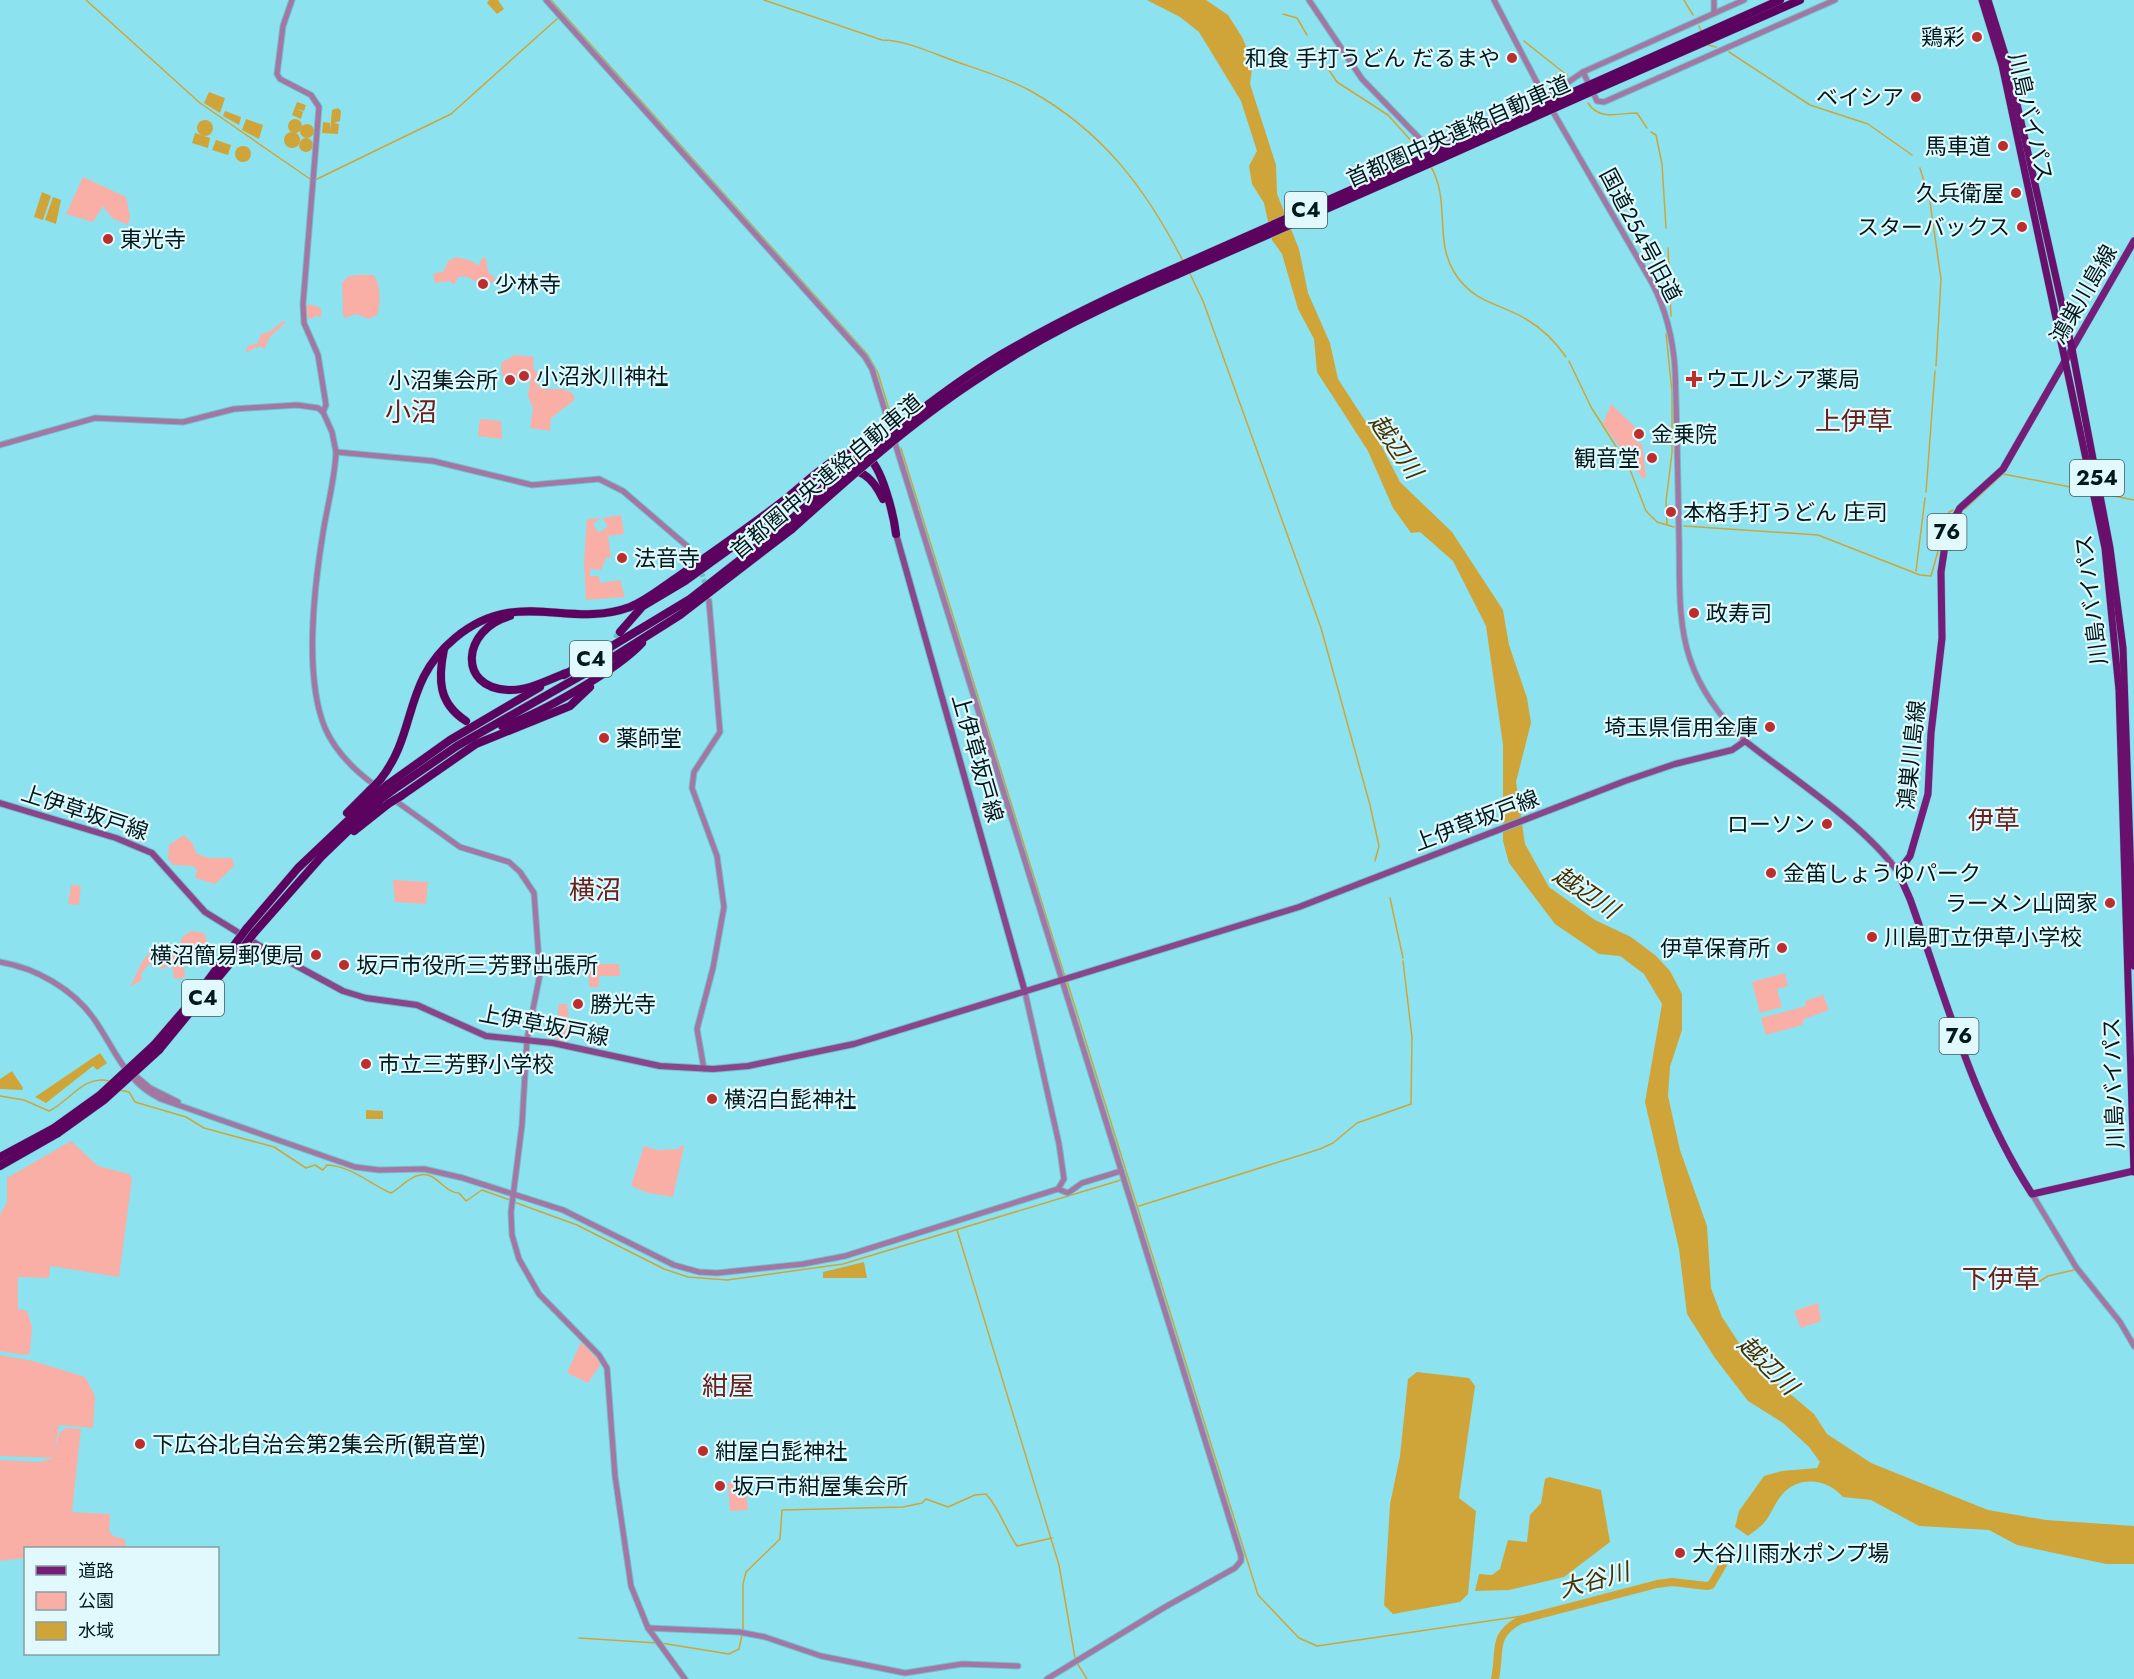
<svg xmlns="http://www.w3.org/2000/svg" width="2134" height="1679" font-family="Jost,'Noto Sans JP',sans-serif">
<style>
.green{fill:#f9afa6}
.water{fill:#cfa539}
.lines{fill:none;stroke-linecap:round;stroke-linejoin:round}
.stream{stroke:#cfa539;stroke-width:1.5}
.river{stroke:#cfa539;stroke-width:8}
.tertiary-tunnel{stroke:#70bbc5;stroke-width:5;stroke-dasharray:5 2.5;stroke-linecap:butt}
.motorway-tunnel{stroke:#70bbc5;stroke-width:8;stroke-dasharray:8 4;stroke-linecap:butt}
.tertiary-casing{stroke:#73bfc9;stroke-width:7}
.secondary-casing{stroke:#73bfc9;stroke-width:8}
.primary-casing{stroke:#73bfc9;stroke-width:8}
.trunk-casing{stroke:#73bfc9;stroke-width:8}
.motorway-casing{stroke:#73bfc9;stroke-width:9}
.tertiary{stroke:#a476a4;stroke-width:5}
.secondary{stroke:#8a468b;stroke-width:6}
.primary{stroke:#761d79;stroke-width:7}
.trunk{stroke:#69106c;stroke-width:7}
.motorway{stroke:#5c025f;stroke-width:8}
.motorway-bridge-casing{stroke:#73bfc9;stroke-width:9;stroke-linecap:butt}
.motorway-bridge{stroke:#5c025f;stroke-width:8}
.poi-dot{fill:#bc2d2b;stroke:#e1f9fd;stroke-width:2}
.labels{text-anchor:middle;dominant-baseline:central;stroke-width:4.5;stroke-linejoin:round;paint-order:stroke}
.shield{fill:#e1f9fd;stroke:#445c60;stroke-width:1.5}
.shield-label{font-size:21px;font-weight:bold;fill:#00191c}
.poi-label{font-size:22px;fill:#00191c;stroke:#e1f9fd;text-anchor:start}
.street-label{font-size:22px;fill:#00191c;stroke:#e1f9fd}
.water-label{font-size:24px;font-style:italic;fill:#423102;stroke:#e1f9fd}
.quarter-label{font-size:26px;fill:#66211d;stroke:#e1f9fd}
</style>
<rect width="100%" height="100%" fill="#8ce3ef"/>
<g class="green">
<polygon points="83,177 126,197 130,217 128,225 112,218 103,206 93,222 66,214"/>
<path d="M457,257L472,261L478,266L483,257L486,258L488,272L495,278L494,282L478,283C472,279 468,276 458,277L454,285L450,281L435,283L433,274L444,271L448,261Z"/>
<path d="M359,275H373C381,282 381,306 377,315L369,319L356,314L345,318L343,315L342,283L349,276Z"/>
<polygon points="309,304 321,308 321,318 316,315 312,319 308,318 305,307"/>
<polygon points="283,321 286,322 270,337 264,349 260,346 245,353 248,346 258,343 261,334 269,332"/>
<polygon points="515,355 534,357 533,366 538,376 536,383 542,389 563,389 572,393 575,398 572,402 551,418 550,431 530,428 533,408 528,396 530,381 526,370 520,371 520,376 517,379 515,376 502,376 501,363"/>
<polygon points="1611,404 1635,427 1637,443 1642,444 1646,477 1643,479 1603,424"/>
<polygon points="480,419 501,421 502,439 478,436"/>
<polygon points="621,515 624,534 608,536 611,557 606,558 601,570 590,569 590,576 599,576 600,583 620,580 625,597 586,600 584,560 587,519 601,518 593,524 599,533 608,526 602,518"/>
<polygon points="184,835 192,843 197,854 210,858 232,858 234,866 215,884 195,878 197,870 193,866 173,865 168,859 169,845"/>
<polygon points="393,880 428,882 426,904 395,902"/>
<polygon points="71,885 81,886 79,905 68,904"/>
<polygon points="191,931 204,933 208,945 193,961 184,964 185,977 180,979 174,978 172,965 162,969 149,964 141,974 142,980 130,987 143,960 152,950 169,955 178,952 182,937"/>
<polygon points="589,964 619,964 620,976 599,976 599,987 589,987"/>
<polygon points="1785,973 1788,986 1777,989 1782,1007 1760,1013 1752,982"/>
<polygon points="1823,995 1829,1010 1804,1019 1802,1025 1766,1035 1761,1018 1806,1006 1805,1001"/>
<polygon points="559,1004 567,1004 569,1024 566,1043 556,1041"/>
<polygon points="780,1092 787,1096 788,1109 776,1110 772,1099"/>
<polygon points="71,1141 98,1166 129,1174 132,1179 119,1277 50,1266 49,1278 18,1277 18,1309 27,1311 32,1327 30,1353 25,1355 0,1351 0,1215 7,1202 7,1178"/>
<polygon points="680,1145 684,1146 673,1197 648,1193 631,1186 644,1146 657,1150 679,1149"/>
<polygon points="1818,1303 1821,1321 1801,1328 1794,1311"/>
<polygon points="581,1342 600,1361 600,1365 588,1383 567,1373"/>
<polygon points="0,1355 33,1361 85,1377 95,1396 93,1428 59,1425 54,1455 59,1433 66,1428 81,1429 72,1512 110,1514 109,1531 113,1536 124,1539 127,1548 26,1548 25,1558 0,1561 0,1460 39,1462 54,1458 0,1456"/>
<polygon points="745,1482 748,1510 730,1511 728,1483"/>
</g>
<g class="water">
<polygon points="489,0 498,0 504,9 497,14 487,3"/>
<path d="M1147,0H1206L1228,15L1242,37L1253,62L1250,84L1276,165L1277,194L1299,249L1308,293L1330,343L1338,379L1381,445L1400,482L1452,532L1503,610L1509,645L1527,698L1531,723L1516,782L1525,844L1549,887L1595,920L1631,937L1655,955L1670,971L1682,994V1030L1670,1067L1668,1096L1680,1150L1707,1226L1711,1288L1722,1317L1743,1349L1758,1367L1814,1414L1827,1434L1871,1463L1988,1510L2046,1520L2134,1526V1564H2106L2017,1545L1989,1530L1919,1526L1871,1500L1843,1497C1827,1478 1797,1475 1781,1496C1774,1504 1770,1517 1763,1524C1759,1528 1753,1532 1748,1536L1735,1527L1739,1511L1764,1476L1782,1471L1817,1468L1820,1462L1809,1447L1783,1423L1748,1401L1715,1358L1687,1314L1679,1249L1645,1102L1662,1004L1644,974L1620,956L1599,954L1555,924L1509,863L1503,841V745L1486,626L1453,561L1420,532L1411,533L1393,508L1368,451L1317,372L1314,339L1298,309L1282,254L1272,240L1264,203L1252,184L1249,166L1257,151L1241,101L1199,32L1180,17Z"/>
<polygon points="209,92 225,98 220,113 204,103"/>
<polygon points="297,102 306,105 304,111 297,109 303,112 301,119 292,115"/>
<polygon points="338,108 341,111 340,121 334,123 339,124 338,134 322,133 323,122 330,123 330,131 332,110"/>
<polygon points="225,111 241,117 239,125 223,116"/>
<circle cx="295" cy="126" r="7"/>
<polygon points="246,119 263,125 259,139 242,130"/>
<circle cx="205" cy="128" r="8"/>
<circle cx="307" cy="131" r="7"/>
<circle cx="292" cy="140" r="8"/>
<polygon points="195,133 210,138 208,148 192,143"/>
<circle cx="306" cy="145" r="7"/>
<polygon points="216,140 231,145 228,155 212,150"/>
<circle cx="243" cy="154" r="8"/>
<polygon points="42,192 51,196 43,220 34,217"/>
<polygon points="53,197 61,200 56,224 45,220"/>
<polygon points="100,1053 107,1063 97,1070 93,1066 46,1103 35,1097"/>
<polygon points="12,1071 23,1088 22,1090 0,1089 0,1079"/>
<polygon points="366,1110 383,1111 383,1119 366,1119"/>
<polygon points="864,1262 867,1278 823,1278 823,1272"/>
<polygon points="1417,1372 1469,1378 1475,1386 1459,1498 1476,1511 1468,1594 1460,1602 1393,1614 1384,1605 1390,1504 1400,1456 1408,1379"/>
<polygon points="1549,1477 1601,1490 1610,1542 1564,1577 1509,1590 1475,1591 1479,1574 1492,1575 1500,1569 1508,1540 1527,1542 1530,1515 1541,1503 1545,1479"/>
</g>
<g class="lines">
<g class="stream">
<polyline points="86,0 200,103 310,179"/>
<polyline points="551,0 868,355 878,373 893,423"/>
<path d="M764,0L882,40C906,40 934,54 957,62C980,70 1007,78 1029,90C1103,131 1146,189 1183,261"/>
<polyline points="1684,0 1693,15"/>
<polyline points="1283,14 1297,18 1307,35"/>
<polyline points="1699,26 1702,33"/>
<polyline points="1524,41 1568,76"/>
<polyline points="1708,45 1716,47"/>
<polyline points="1314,48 1337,82 1388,115 1423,154"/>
<polyline points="1729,52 1810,105 1868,124 1912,155"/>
<path d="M1588,103C1599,121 1620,113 1637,113L1647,128"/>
<polyline points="1651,132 1656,135 1662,164 1666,228"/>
<path d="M1430,165C1451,200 1434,239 1454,272C1473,303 1499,303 1526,319C1543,329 1555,341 1566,357"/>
<polyline points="1920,168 1930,202 1941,279 1936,366"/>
<polyline points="315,180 451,114 558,18"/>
<polyline points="1668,248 1671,316"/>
<polyline points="1190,274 1203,301 1321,628 1370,805 1379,846 1375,861"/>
<polyline points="1666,334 1672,392 1672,453 1666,501 1667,524"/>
<polyline points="1569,361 1591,407 1629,467 1646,511 1657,522 1674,527"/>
<polyline points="901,448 1065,977"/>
<polyline points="1926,492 1935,371"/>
<polyline points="2109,495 2134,500"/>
<polyline points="1965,509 2003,474 2086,490"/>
<polyline points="1684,526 1818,535 1920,575 1931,576 1949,512 1953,510"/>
<polyline points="1916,571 1925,498"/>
<polyline points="1390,898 1403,958"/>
<polyline points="1067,981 1258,1595 1299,1638 1317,1646 1530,1615"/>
<path d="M119,1090L129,1092L135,1102L186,1117L204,1128L274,1147L306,1168L315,1165L323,1170L327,1165C351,1166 370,1184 391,1193C401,1188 408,1177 420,1175C436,1171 444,1193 459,1193L466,1201L482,1190L510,1200"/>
<path d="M0,1096L24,1100L49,1111C69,1102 84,1074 109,1081"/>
<polyline points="514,1202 577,1225 664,1269 688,1277 727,1280 843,1264 1121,1180"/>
<polyline points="1139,1206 1320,1149 1333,1143 1357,1123 1411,1104 1412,1037 1403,961"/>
<polyline points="957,1230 1059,1565 1075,1658"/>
<polyline points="2037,1283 2048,1276 2074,1270"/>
<path d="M743,1630V1584L746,1572L780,1539L782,1510L903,1507L922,1503L926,1499L948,1507L975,1495L986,1494C1000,1509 1005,1529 1017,1546L1052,1538"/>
<polyline points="579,1638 657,1643"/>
<polyline points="661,1643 729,1654 739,1649 742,1635"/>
<polyline points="1077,1663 1087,1679"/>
</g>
<path class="river" d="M1495,1679C1501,1651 1491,1636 1520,1620L1657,1584L1672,1582L1707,1586L1711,1585L1729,1554"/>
<polyline class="tertiary-tunnel" points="687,546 699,564 706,587"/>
<polyline class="motorway-tunnel" points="594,681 620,632"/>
<defs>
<g id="tertiary">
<polyline points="292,0 283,26 277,74 280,79 311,95 319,107 303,304 304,323 318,355 326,405 323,412"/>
<polyline points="546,0 865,357 872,369 1241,1556 1241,1561 1235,1568 1165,1607 1047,1679"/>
<polyline points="1309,0 1362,79 1423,142 1431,147 1545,98 1583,72 1744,0"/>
<path d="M1494,0L1545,98L1652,283C1666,310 1673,338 1675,369C1677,425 1678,481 1679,537C1680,577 1677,621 1690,659C1701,692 1721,718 1745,741"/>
<polyline points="1714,0 1714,13"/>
<polyline points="1583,72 1597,101 1604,102 1835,0"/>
<path d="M0,445L95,418L183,422L234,409L297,405L318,408L323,412L332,432L336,452C335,479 327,507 323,533C314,588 304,677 325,728C336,753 355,771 376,786"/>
<polyline points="336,452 433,461 532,485 599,479 623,491 687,546"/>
<polyline points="393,799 460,847 509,862 520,872 534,893 540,974 527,1039 522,1125 511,1212 512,1235 519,1259 539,1294 599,1355 607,1368 615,1476 631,1586 648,1628 685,1679"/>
<path d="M0,962C36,968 73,989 94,1019C115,1049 125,1082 161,1099L355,1167L379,1170L424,1169L463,1178L563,1210L674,1265L699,1272L717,1273L803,1264L845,1256L1058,1189L1064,1179L1059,1144L1025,992"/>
<polyline points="704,1069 697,1029 713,968 724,907 717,856 692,788 694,772 720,732 709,601"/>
<polyline points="131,1072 150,1088 178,1102"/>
<polyline points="1058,1189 1068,1193 1082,1183 1121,1171"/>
<polyline points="2032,1194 2076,1267 2120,1322 2134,1346"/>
<polyline points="648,1628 739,1632 765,1637 821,1656 905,1673 962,1664 1018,1666"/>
</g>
<g id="secondary">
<polyline points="896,534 1025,992"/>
<path d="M0,803L116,838L152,853L205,912L260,946L343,991L366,998L417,1005L486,1036L553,1043L660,1066L713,1069L748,1066L854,1044L1247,923L1299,907L1625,781L1675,764L1732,750L1745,741C1793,779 1864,824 1898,872"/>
</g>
<path id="primary" d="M2134,241L2003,469L1960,508L1947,532L1941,572L1942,638L1931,733L1928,794L1910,856L1898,872L1910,899C1946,999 1974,1105 2032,1194L2134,1171"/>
<g id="trunk">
<polyline points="1982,0 2002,65 2105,548 2119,690 2134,1172"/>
<polyline points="1988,0 2008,64 2072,349 2110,548 2123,648 2134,966"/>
</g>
<g id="motorway">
<polyline points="1594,83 1780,0"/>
<polyline points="1597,89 1800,0"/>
<polyline points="1173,269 1439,151"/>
<polyline points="1176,275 1442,158"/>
<path d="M643,606L685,581L835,473C859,464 873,478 883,499"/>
<path d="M510,616C462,629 457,688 508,690C528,691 548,680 566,673"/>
<polyline points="620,632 641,608"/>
<path d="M444,649C438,679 438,703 466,721"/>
<polyline points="564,675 690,599 787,523"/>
<path d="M502,726C537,716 617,670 642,643"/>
<path d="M380,780C418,732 402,682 455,638C517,586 568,630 630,607C647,600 661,588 676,578C712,553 748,528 783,501C803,485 822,466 844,454C852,453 860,452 867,457C882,465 894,517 896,534"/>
<polyline points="387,785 450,740 540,687"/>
<polyline points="393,790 457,746 612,658 680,615 792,529"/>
<polyline points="401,796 476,744 570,706 590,687"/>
<polyline points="347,813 370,790"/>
<polyline points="354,831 388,804"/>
<polyline points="247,928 298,868 376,794"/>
<polyline points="254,933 321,857 381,799"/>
<polyline points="154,1045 198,994 238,940"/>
<polyline points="159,1050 245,945"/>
<polyline points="0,1157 54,1128"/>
<polyline points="0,1166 58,1133"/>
</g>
</defs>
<use href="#tertiary" class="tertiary-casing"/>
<use href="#secondary" class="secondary-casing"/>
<use href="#primary" class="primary-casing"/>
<use href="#trunk" class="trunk-casing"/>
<use href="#motorway" class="motorway-casing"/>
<use href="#tertiary" class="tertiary"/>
<use href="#secondary" class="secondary"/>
<use href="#primary" class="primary"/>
<use href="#trunk" class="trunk"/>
<use href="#motorway" class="motorway"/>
<defs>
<g id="motorway-bridge">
<polyline points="1439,151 1594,83"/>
<polyline points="1442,158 1597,89"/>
<path d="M787,523C856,463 924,401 1002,354C1057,322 1115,294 1173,269"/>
<path d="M792,529C850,477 908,425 973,382C1037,338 1106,305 1176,275"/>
<polyline points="370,790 380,780"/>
<polyline points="376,794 387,785"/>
<polyline points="381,799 393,790"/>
<polyline points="388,804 401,796"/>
<polyline points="238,940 247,928"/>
<polyline points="245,945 254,933"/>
<polyline points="54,1128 100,1095 154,1045"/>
<polyline points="58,1133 104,1100 159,1050"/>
</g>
</defs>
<use href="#motorway-bridge" class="motorway-bridge-casing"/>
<use href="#motorway-bridge" class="motorway-bridge"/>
</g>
<g class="poi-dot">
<circle cx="1977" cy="37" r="6"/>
<circle cx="1512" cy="58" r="6"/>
<circle cx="1916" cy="97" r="6"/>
<circle cx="2003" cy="146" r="6"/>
<circle cx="2016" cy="193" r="6"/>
<circle cx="2022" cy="227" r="6"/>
<circle cx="108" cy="239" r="6"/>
<circle cx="483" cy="284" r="6"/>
<circle cx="524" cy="376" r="6"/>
<path d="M1691 370h6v6h6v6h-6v6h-6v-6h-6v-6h6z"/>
<circle cx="510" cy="380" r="6"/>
<circle cx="1639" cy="434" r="6"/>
<circle cx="1652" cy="458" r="6"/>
<circle cx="1671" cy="512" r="6"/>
<circle cx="622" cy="558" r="6"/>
<circle cx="1694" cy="613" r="6"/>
<circle cx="1770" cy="727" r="6"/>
<circle cx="604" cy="738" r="6"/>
<circle cx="1827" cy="824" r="6"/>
<circle cx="1771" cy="873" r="6"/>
<circle cx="2110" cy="903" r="6"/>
<circle cx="1872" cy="937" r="6"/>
<circle cx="1782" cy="948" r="6"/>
<circle cx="316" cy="955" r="6"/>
<circle cx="344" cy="965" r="6"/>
<circle cx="578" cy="1004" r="6"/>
<circle cx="366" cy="1064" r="6"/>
<circle cx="712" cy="1099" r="6"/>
<circle cx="140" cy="1444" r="6"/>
<circle cx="703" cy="1451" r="6"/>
<circle cx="720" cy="1486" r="6"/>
<circle cx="1680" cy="1553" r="6"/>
</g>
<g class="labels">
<g class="shield">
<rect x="1285" y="192" width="42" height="36" rx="4.5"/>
<rect x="2070" y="460" width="54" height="36" rx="4.5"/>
<rect x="1927.5" y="514" width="39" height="36" rx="4.5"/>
<rect x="570" y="641" width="42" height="36" rx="4.5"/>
<rect x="182" y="980" width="42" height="36" rx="4.5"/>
<rect x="1939.5" y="1018" width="39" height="36" rx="4.5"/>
</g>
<g class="shield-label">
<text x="1306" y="210">C4</text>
<text x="2097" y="478">254</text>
<text x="1947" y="532">76</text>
<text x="591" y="659">C4</text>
<text x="203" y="998">C4</text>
<text x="1959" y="1036">76</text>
</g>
<g class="poi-label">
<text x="1965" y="37" text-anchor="end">鶏彩</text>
<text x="1500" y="58" text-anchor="end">和食 手打うどん だるまや</text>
<text x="1904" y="97" text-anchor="end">ベイシア</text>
<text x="1991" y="146" text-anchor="end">馬車道</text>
<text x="2004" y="193" text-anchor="end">久兵衛屋</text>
<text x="2010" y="227" text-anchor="end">スターバックス</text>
<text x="120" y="239">東光寺</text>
<text x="495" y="284">少林寺</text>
<text x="536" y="376">小沼氷川神社</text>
<text x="1706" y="379">ウエルシア薬局</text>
<text x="498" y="380" text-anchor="end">小沼集会所</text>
<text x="1651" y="434">金乗院</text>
<text x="1640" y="458" text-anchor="end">観音堂</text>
<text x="1683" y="512">本格手打うどん 庄司</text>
<text x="634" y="558">法音寺</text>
<text x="1706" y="613">政寿司</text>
<text x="1758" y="727" text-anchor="end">埼玉県信用金庫</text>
<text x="616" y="738">薬師堂</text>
<text x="1815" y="824" text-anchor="end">ローソン</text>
<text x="1783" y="873">金笛しょうゆパーク</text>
<text x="2098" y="903" text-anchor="end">ラーメン山岡家</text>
<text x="1884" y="937">川島町立伊草小学校</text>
<text x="1770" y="948" text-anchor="end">伊草保育所</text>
<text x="304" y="955" text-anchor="end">横沼簡易郵便局</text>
<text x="356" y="965">坂戸市役所三芳野出張所</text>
<text x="590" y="1004">勝光寺</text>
<text x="378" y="1064">市立三芳野小学校</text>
<text x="724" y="1099">横沼白髭神社</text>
<text x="152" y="1444">下広谷北自治会第２集会所(観音堂)</text>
<text x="715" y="1451">紺屋白髭神社</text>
<text x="732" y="1486">坂戸市紺屋集会所</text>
<text x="1692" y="1553">大谷川雨水ポンプ場</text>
</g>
<g class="street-label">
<text transform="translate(2031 117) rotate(77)">川島バイパス</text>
<text transform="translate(1458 131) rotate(-24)">首都圏中央連絡自動車道</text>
<text transform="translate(1641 235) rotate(62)">国道254号旧道</text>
<text transform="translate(2083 294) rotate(-60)">鴻巣川島線</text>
<text transform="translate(826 476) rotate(-40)">首都圏中央連絡自動車道</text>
<text transform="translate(2091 600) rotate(-97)">川島バイパス</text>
<text transform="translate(1911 755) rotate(-84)">鴻巣川島線</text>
<text transform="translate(978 758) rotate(74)">上伊草坂戸線</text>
<text transform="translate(85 812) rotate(18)">上伊草坂戸線</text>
<text transform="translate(1476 820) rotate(-21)">上伊草坂戸線</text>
<text transform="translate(544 1025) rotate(11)">上伊草坂戸線</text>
<text transform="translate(2113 1083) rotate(-92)">川島バイパス</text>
</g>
<g class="water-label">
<text transform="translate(1396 446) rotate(55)">越辺川</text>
<text transform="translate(1586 892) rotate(34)">越辺川</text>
<text transform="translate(1768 1365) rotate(44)">越辺川</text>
<text transform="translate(1594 1580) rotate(-15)">大谷川</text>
</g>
<g class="quarter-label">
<text x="411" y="412">小沼</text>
<text x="1854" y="421">上伊草</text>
<text x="1994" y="820">伊草</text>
<text x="595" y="890">横沼</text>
<text x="2001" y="1279">下伊草</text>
<text x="728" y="1386">紺屋</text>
</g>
</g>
<rect x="24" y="1547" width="195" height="108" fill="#e1f9fd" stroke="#879fa3" stroke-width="1.5"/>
<rect x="36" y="1566" width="30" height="9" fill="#761d79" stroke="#879fa3" stroke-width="1.5"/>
<text x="78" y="1577" font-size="18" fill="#00191c">道路</text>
<rect x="36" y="1592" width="30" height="18" fill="#f9afa6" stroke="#879fa3" stroke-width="1.5"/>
<text x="78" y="1607" font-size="18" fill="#00191c">公園</text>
<rect x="36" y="1622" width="30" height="18" fill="#cfa539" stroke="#879fa3" stroke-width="1.5"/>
<text x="78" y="1637" font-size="18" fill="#00191c">水域</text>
</svg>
